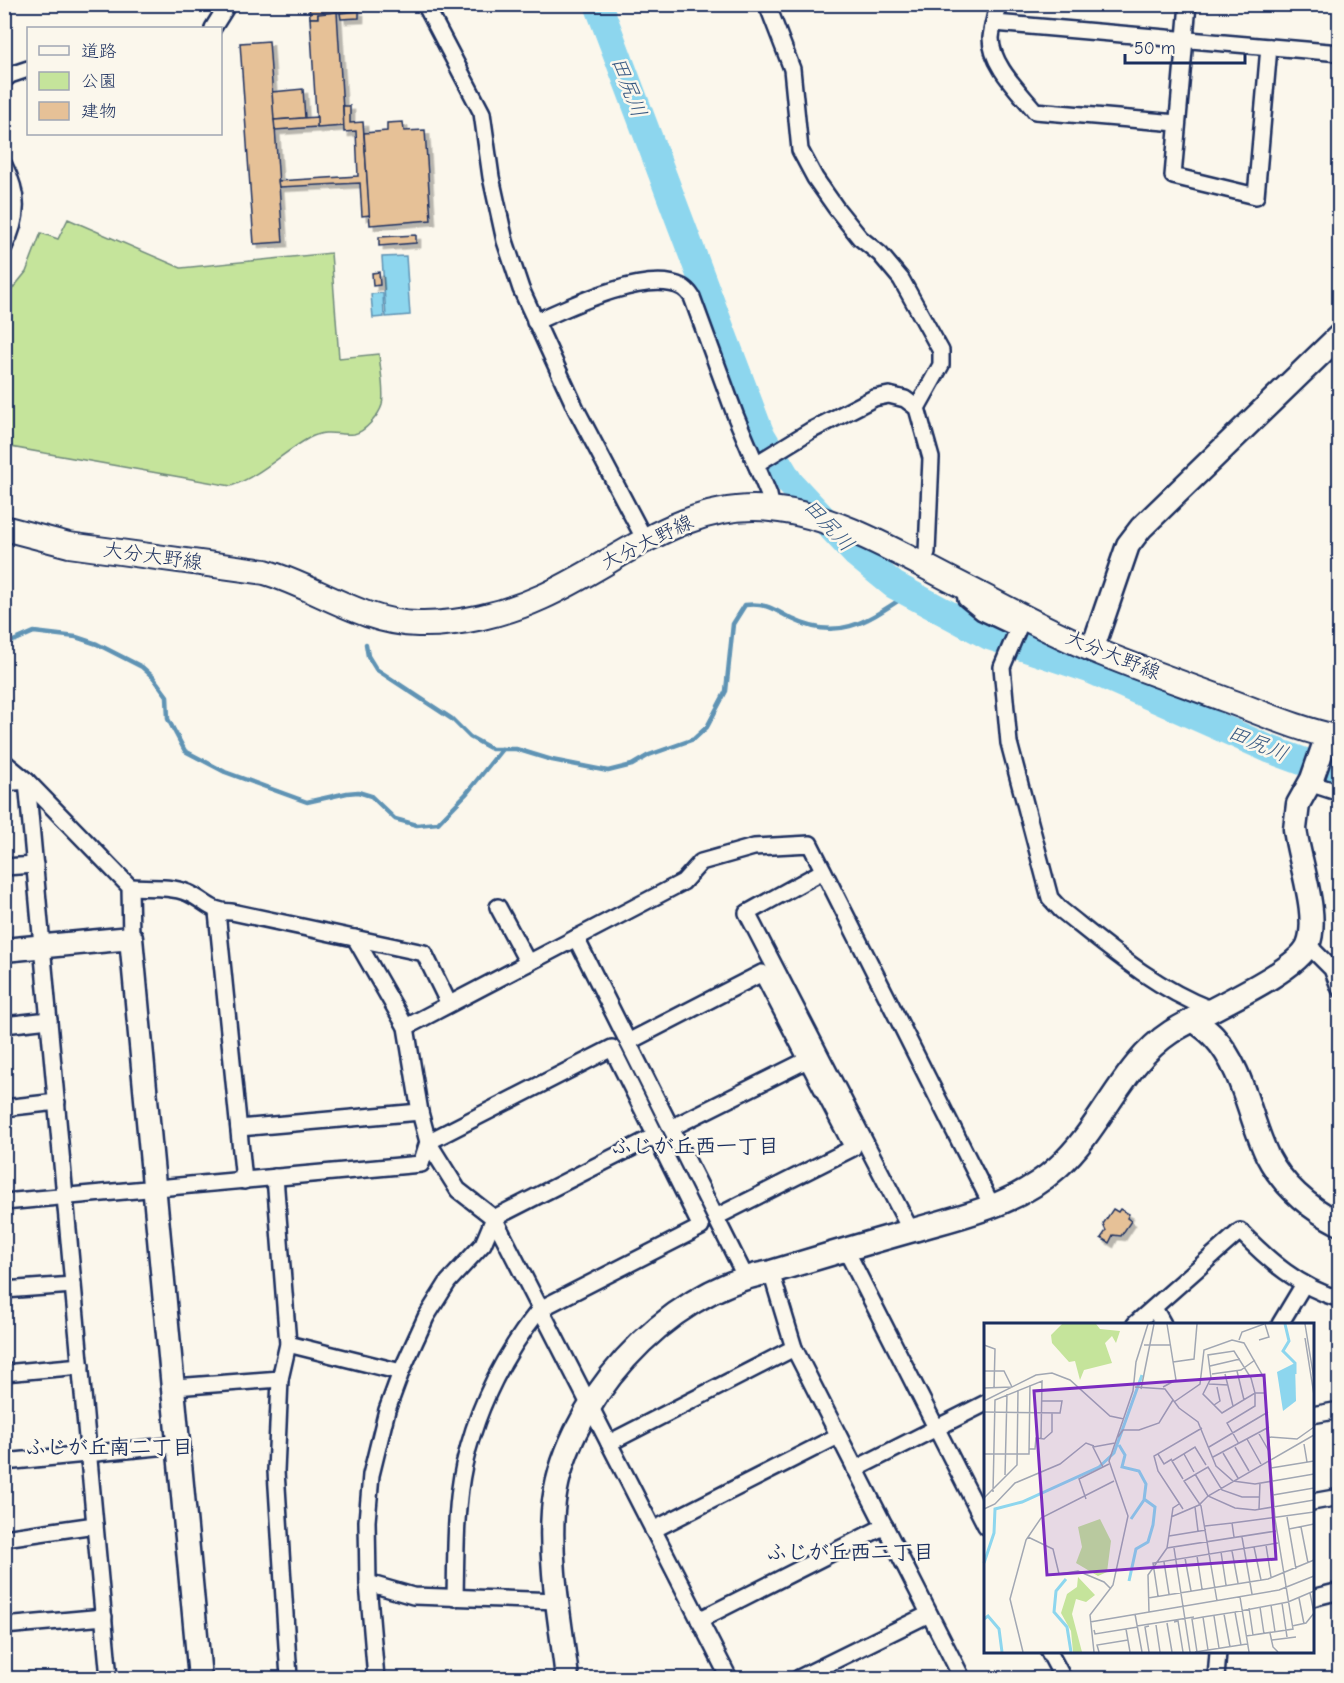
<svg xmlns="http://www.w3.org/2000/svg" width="1344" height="1683" font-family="'Comic Neue','Klee One',sans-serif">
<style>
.green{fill:#c5e49b;stroke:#708a7c;stroke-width:1.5}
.water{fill:#8dd6ee;stroke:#5f93b4;stroke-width:1.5}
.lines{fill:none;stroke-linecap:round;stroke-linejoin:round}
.stream{stroke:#5f93b4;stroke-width:4.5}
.river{stroke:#8dd6ee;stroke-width:28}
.building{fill:#e6c197;stroke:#1b2f5e;stroke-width:1.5;filter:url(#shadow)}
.street-casing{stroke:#1b2f5e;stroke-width:20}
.secondary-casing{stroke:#1b2f5e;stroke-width:27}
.primary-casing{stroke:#1b2f5e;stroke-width:28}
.street{stroke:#fbf7ec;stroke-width:15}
.secondary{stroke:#fbf7ec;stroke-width:22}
.primary{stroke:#fbf7ec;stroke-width:24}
.labels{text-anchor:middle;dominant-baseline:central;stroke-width:5;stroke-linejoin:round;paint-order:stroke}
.street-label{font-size:20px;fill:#1b2f5e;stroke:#fbf7ec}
.water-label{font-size:21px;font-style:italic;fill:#385982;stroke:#fbf7ec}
.neighbourhood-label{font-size:21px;font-weight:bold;fill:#1b2f5e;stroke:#fbf7ec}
.inset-river{fill:none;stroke:#8dd6ee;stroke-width:3}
.inset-road{fill:none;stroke:#a1a7b3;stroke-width:1.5}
.view{fill:#7b2cbf;fill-opacity:0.15;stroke:#7b2cbf;stroke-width:3}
.inset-edge{fill:none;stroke:#1b2f5e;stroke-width:3}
</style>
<defs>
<filter id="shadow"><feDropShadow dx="4.5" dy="4.5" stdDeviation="0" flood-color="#0004"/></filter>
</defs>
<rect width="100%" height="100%" fill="#fbf7ec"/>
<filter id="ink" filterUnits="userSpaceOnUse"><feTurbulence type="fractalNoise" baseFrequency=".0167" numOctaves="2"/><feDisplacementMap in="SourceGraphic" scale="12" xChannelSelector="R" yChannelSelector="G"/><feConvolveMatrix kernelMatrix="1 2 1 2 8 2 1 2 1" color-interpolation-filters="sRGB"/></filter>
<g filter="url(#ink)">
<path class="green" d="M68,219L181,268L331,253L339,358L379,354C380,367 385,393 382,405C379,415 365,432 354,434C336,436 330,428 309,438C282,453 260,476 231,486L5,446V298L26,272L41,233L58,239Z"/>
<g class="water">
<polygon points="406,256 410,315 386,317 382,257"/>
<polygon points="383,293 384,317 373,318 371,294"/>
</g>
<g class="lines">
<g class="stream">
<path d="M366,644L368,656L376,669L452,719L470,737L492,749H516L552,760L608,771L632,765L649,755L694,739L707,727L726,691L733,624L745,605C765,602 775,610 792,619C841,643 870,619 910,593"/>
<polyline points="4,645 34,632 76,637 97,644 142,667 153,677 167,696 168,719 185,751 225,772 307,802 347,793 358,792 371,796 395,819 417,825 438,823 466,794 502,749"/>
</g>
<polyline class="river" points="598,4 760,433 790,483 856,554 894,585 989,636 1089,669 1269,749 1340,775"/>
</g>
<g class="building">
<polygon points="309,4 356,4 356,11 318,14 318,18 310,18"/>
<polygon points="359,11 359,18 341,19 340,13"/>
<polygon points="337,12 344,126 317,128 310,18 318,18 318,14"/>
<polygon points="269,41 283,242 254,244 240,43"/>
<polygon points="303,89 305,118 274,120 272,92"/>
<polygon points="343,106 350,106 350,123 363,122 370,215 362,216 360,183 279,187 278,181 358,176 356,131 344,132"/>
<polygon points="317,117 317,127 275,130 274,120"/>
<polygon points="403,122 404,131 425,130 431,220 370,225 364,133 387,131 387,123"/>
<polygon points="416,235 416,243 379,246 379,237"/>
<polygon points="379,272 380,285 373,286 372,273"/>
<polygon points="1113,1209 1118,1212 1120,1209 1129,1214 1127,1218 1131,1221 1121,1236 1113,1235 1109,1243 1101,1238 1106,1231 1103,1224"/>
</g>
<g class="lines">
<defs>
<g id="street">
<polyline points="425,4 482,113 491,177 505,241 521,289 576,409 645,540"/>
<polyline points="767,4 792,69 800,150 815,178 836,208 860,238 880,254 901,279 941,351 941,365 917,408"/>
<path d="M998,4C996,15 992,27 991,38C991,65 1019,91 1035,111L1177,123"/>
<polyline points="1188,4 1173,176 1256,196 1269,47"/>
<polyline points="995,23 1340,53"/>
<polyline points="213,28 228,4"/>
<polyline points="4,80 10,75 28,69"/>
<path d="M4,165C19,194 19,218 4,247"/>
<path d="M535,322C568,307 647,269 682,287C686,289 690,294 692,297L736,417L769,495L772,509"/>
<polyline points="756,464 810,431 874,398 889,395 905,399 917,408 931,458 927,552 923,564"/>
<path d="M964,587L966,599L982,612L1018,629L1002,667L1009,743L1050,898L1061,910C1108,947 1153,987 1210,1009"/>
<polyline points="4,762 27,781 130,887 131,938"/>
<polyline points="4,783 27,781 109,1678"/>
<polyline points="1309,783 1340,793"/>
<polyline points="4,867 35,865"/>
<polyline points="823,871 747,913 911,1231"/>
<path d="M130,887C149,888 171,886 188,893C206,901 210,912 232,912L424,953L449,1004"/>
<polyline points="498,907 528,963"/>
<polyline points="217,912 244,1181"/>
<polyline points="355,938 406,1027 420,1112 428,1142 458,1190 494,1218 729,1678"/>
<polyline points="576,938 745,1276"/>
<polyline points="1308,945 1332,969 1340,989"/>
<polyline points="4,1025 49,1020"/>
<polyline points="406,1027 683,882 701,862 754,847 810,844 993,1208"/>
<polyline points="628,1042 762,973 853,1148 716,1217"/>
<polyline points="4,1108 57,1102"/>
<polyline points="239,1128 420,1112"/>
<polyline points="671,1128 807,1060"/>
<path d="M4,1202L421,1164L428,1142L612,1048L701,1227L540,1309C504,1354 477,1408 464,1465C455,1507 456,1554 455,1598"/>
<polyline points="846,1250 986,1526"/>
<polyline points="771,1272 794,1348 962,1678"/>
<polyline points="4,1290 73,1285"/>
<polyline points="1154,1308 1163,1324"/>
<path d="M1135,1324L1240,1231C1268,1260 1300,1288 1340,1299"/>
<polyline points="1280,1324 1304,1284"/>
<polyline points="288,1344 401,1372"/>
<polyline points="4,1373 81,1366"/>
<polyline points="280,1379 276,1471 289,1678"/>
<polyline points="175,1387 280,1379 288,1344 275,1177"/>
<polyline points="1312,1415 1340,1410"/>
<polyline points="609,1443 794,1348"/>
<polyline points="4,1462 178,1445"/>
<polyline points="855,1469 986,1403"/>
<polyline points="1312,1502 1340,1497"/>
<polyline points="653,1530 838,1436"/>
<polyline points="4,1538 95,1525"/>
<polyline points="368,1583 413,1596 559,1601"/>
<polyline points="1312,1598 1340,1591"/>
<polyline points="699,1620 885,1526"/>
<polyline points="4,1626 104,1617"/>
<polyline points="1049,1652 1063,1678"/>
<polyline points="376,1678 368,1583 367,1521 371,1475 387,1410 401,1372 426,1317 448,1282 483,1244 494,1218 655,1136"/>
<polyline points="799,1678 929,1614"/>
<polyline points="1216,1678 1218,1652"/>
</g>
<g id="secondary">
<polyline points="1092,650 1128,545 1141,528 1340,335"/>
<polyline points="4,950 131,938 200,1678"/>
<path d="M1193,1019C1199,1025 1208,1030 1214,1037C1243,1068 1249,1117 1267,1155C1283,1186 1309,1208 1340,1224"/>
<path d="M567,1678C561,1624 549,1567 553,1511C561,1406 666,1289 771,1272C817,1258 864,1244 910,1231C964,1215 1015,1206 1058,1167C1102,1128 1122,1064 1171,1032C1201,1013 1296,973 1308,945C1320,916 1299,861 1295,829L1298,804L1312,779L1327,736"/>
</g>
<path id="primary" d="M4,528L69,545L265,572C316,587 363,623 418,624C458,625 505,614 542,597C616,564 684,499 771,509C842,516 906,558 969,589C1010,610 1051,633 1094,650C1137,668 1181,683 1224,699C1262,713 1300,730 1340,738"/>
</defs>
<use href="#street" class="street-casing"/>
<use href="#secondary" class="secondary-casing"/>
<use href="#primary" class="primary-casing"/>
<use href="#street" class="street"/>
<use href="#secondary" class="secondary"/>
<use href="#primary" class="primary"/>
</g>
</g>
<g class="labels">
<g class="street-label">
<text transform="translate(647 542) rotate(-26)">大分大野線</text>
<text transform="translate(153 556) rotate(8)">大分大野線</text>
<text transform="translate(1113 655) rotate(22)">大分大野線</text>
</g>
<g class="water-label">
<text transform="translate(629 87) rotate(69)">田尻川</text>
<text transform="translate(829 525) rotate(47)">田尻川</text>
<text transform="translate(1258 743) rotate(23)">田尻川</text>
</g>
<g class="neighbourhood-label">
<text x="695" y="1146">ふじが丘西一丁目</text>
<text x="109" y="1447">ふじが丘南二丁目</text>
<text x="850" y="1552">ふじが丘西二丁目</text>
</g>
</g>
<g transform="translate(984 1323)">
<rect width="330" height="330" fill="#fbf7ec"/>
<path d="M78,1H112L116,6L136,8L132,20L128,13L121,20L128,40L100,47L96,57L91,38L85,39L68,20L67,12ZM116,196L127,218L123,249L114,253L92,240L98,224L94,204ZM94,254L111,272L102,279L92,276L88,291L98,329H89L87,308L77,290L83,271L93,264Z" fill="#c5e49b"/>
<path d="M311,40L312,78L299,88L293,49Z" fill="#8dd6ee"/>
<path class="inset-river" d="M301,1L305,18L299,28L311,40V51M135,122L141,132L138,144L155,148L162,161L160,177L147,196M0,240L10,210L11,186L38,179L115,144L130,130L158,52M82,256L72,268L70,289L83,304L87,329M145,258L152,226L164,219L169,202L171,184L160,176M0,296L4,293L15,306L18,329"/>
<path class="inset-road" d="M321,1L330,56M321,15L330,72M255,17L258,9L280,1M275,17L285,14L281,1M0,22L11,26L10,65M160,22H186M189,39L210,36L213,1M226,43L256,36M0,48H20L28,64L0,65M253,48L260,77M228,51L257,47L271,37M241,51L249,83M225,61L244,62M151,64L181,66L195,85L214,99L232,143L249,158L271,161L330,151M179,64L192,57L183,1M157,66L170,1M0,78L52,52L68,50L86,57L126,93L140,96M190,79L216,61L220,27L248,17L260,20L280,55L291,196L309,306L262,313M230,82L236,78L233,64M0,89L76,90L78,78H57M274,109L286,130M134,114L139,107H155L175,100L189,77M285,114L313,116L330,104M263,116L277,141M255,121L243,100L271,83V70L267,55L250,28L224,32L227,55L219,71L238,90L271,70H282M320,121L323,139M225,124L284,89M251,124L265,148M45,126H51L52,115L60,116L68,109V90M239,130L254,155M0,131H45L46,62M174,131L180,141L188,136M200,131L210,149M229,134L285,104M119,144L109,124L131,120M287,145L330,138M211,151L224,173L251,185L271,187L330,177M21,152L23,71M199,156L188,138L211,124L222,142M9,169L11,77L58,58L57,116M289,172L330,165M0,175L33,142L34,67M102,176L95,156L125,141M211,184L214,208M0,186L11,181L31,160L76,141L102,120L110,123M199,186L174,148L170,133L218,105M275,186L276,160M187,194L215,182L224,173L330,112M303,194L312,246M248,200L330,189M221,203L248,200L250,214M317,204L324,240M305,206L330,201M185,213L222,207M44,214L69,226L75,251L94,248L120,259L127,266M258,214L268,271M282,222L287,254M270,224L277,257M183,225L189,185L195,181M190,225L206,329M248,228L254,260M237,229L242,262M213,233L218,266M201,235L207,268M180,239L185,271M174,273L169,240L294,220M256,274L265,329M164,275L284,256L330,237M315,275L320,301M233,278L217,183L200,158L224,144L238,167L258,174H276M298,280L303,314M287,282L291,309M276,284L280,311M265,285L269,312M165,289L164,252L183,225L292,208M251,289L304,279L330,268M151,291L158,329M240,291L246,324M230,293L235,325M219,294L224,327M106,299L295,267L330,253M190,299L194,298L199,329M183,300L188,329M172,302L176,329M153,303L210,294M165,303L161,304L165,329M308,303L322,300L330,290L326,270M142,306L146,329M110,307L111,311L154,304M286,310L289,324L294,329M288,317L312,314M39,329L26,276L42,217L57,195L130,158M110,329L106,292L129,262L144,193L125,138L149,68L152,39L164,1M115,329L113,322L144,317M211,329L263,321M213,329L208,296L219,294L251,289L257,322"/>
<path class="view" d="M280,52L292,236L63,252L50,68Z"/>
<rect width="330" height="330" class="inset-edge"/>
</g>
<rect width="1344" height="1683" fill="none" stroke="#fbf7ec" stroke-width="24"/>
<rect x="12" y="12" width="1320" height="1659" fill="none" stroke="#1b2f5e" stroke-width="2" filter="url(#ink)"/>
<rect x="27" y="27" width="195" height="108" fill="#fbf7ec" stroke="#a1a7b3" stroke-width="1.5"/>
<rect x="39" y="46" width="30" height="9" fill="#fbf7ec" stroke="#a1a7b3" stroke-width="1.5"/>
<text x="81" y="57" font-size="18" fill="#1b2f5e">道路</text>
<rect x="39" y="72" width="30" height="18" fill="#c5e49b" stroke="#a1a7b3" stroke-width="1.5"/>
<text x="81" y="87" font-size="18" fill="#1b2f5e">公園</text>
<rect x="39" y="102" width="30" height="18" fill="#e6c197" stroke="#a1a7b3" stroke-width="1.5"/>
<text x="81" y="117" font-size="18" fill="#1b2f5e">建物</text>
<path d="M1125 54v9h120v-9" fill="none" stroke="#1b2f5e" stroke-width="3"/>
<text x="1134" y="54" font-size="18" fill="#1b2f5e" stroke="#fbf7ec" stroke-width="4.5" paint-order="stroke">50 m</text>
</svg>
